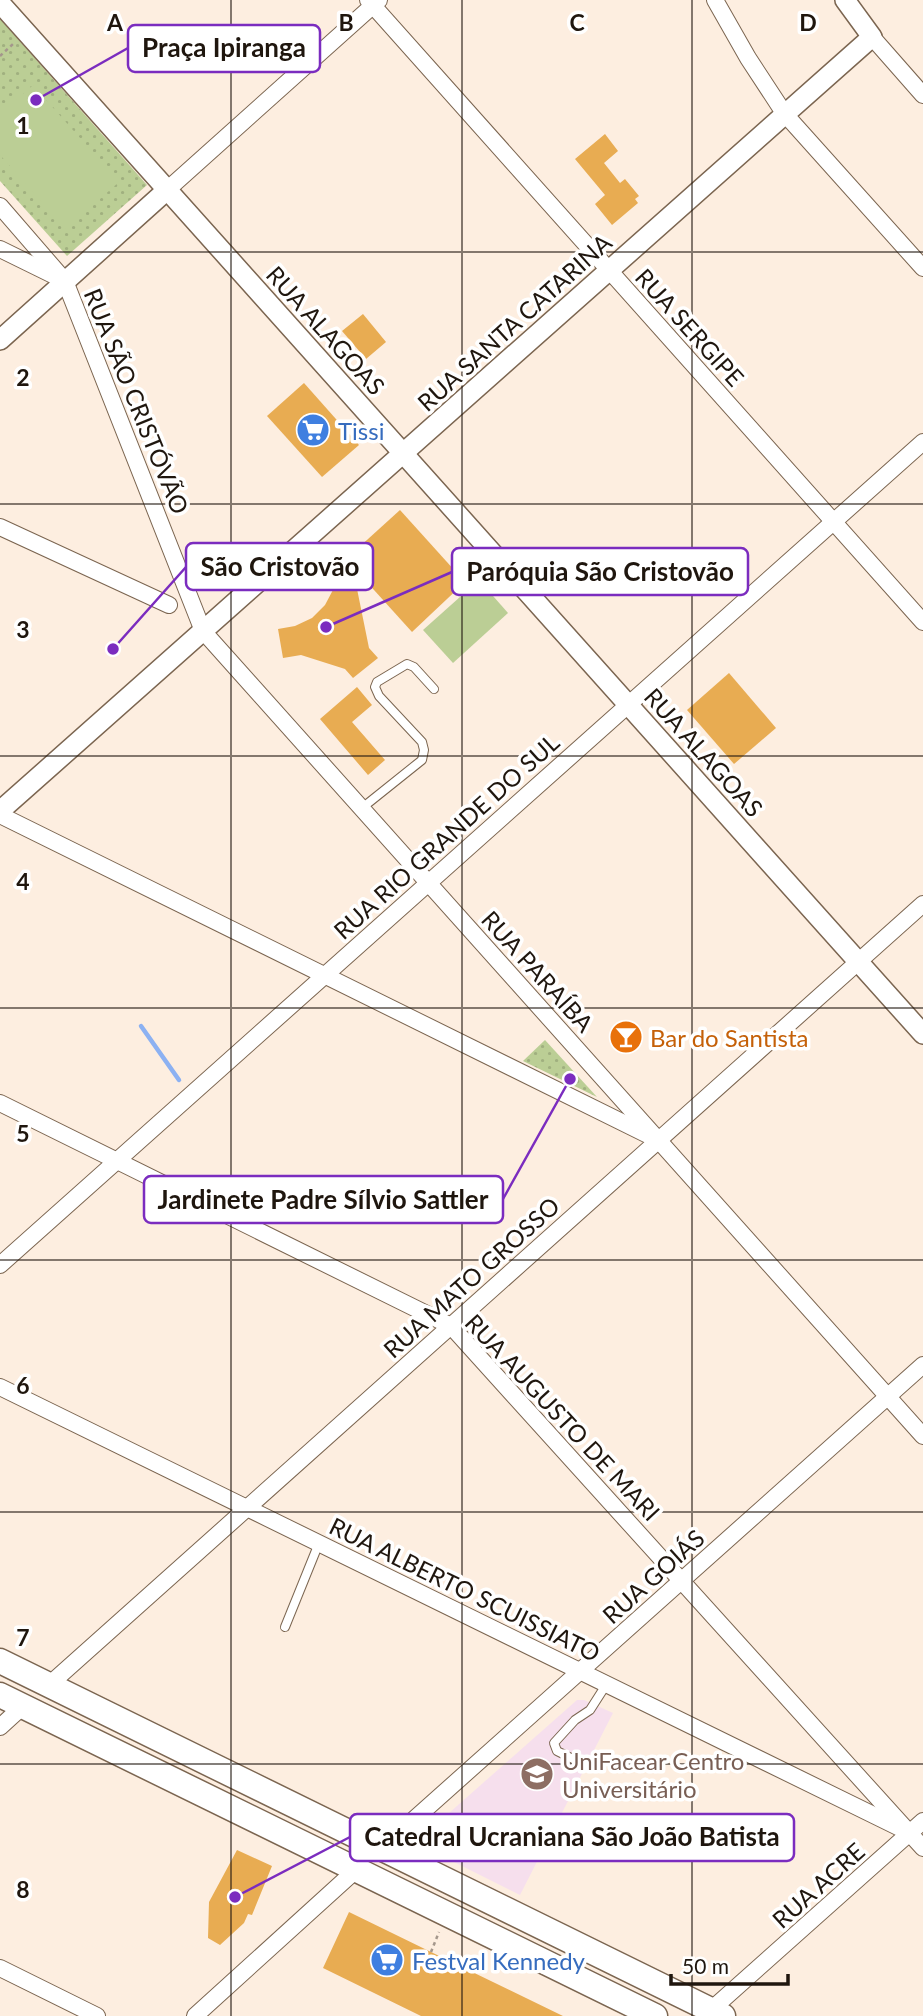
<svg xmlns="http://www.w3.org/2000/svg" width="923" height="2016" font-family="Lato,sans-serif">
<style>
.education{fill:#f6dfed}
.grass{fill:url(#grass-dots)}
.pitch{fill:#bbce95}
.lines{fill:none;stroke-linecap:round;stroke-linejoin:round}
.stream{stroke:#8cb1f2;stroke-width:4.5}
.building{fill:#e8ac52}
.service-casing{stroke:#7b6550;stroke-width:10}
.minor-casing{stroke:#7b6550;stroke-width:18}
.tertiary-casing{stroke:#7b6550;stroke-width:22}
.primary-casing{stroke:#7b6550;stroke-width:27}
.path{stroke:#a4978c;stroke-width:2.5;stroke-dasharray:3.5 3.5;stroke-linecap:butt}
.service{stroke:#fff;stroke-width:8}
.minor{stroke:#fff;stroke-width:16}
.tertiary{stroke:#fff;stroke-width:19}
.primary{stroke:#fff;stroke-width:24}
.grid{fill:none;stroke:#1f160e;stroke-width:2;stroke-opacity:0.55}
.labels{text-anchor:middle;dominant-baseline:central;stroke-width:7;stroke-linejoin:round;paint-order:stroke}
.street-label{font-size:24px;fill:#1f160e;stroke:#fff}
.shop-label{font-size:24px;fill:#366cbe;stroke:#fff;text-anchor:start}
.food-label{font-size:24px;fill:#c56008;stroke:#fff;text-anchor:start}
.education-label{font-size:24px;fill:#785e54;stroke:#fff;text-anchor:start}
.grid-label{font-size:23px;text-anchor:middle;font-weight:bold;fill:#1f160e;stroke:#fff;stroke-width:7;stroke-linejoin:round;paint-order:stroke}
.leader{fill:none;stroke:#7b2cbf;stroke-width:2.5}
.callout-dot{fill:#7b2cbf;stroke:#fff;stroke-width:2.5}
.callout{fill:#fff;stroke:#7b2cbf;stroke-width:2.5}
.callout-label{font-size:26px;text-anchor:middle;font-weight:bold;fill:#1f160e}
</style>
<defs>
<pattern id="grass-dots" width="8" height="8" patternUnits="userSpaceOnUse" patternTransform="scale(1.75)"><rect width="8" height="8" fill="#bbce95"/><path d="M2 2h.1M6 6h.1" fill="none" stroke="#a0b07f" stroke-width="1.8" stroke-linecap="round"/></pattern>
</defs>
<rect width="100%" height="100%" fill="#fdeee0"/>
<polygon class="education" points="577,1700 584,1700 613,1713 520,1895 422,1846 420,1841 423,1836"/>
<g class="grass">
<polygon points="0,19 147,185 67,256 0,181"/>
<polygon points="545,1040 597,1097 523,1061"/>
</g>
<g class="pitch">
<polygon points="33,85 119,182 66,229 0,155 0,114"/>
<polygon points="479,580 508,613 453,663 423,630"/>
</g>
<g class="lines">
<polyline class="stream" points="141,1026 179,1080"/>
</g>
<g class="building">
<polygon points="605,134 618,151 604,163 620,183 625,179 639,196 635,199 638,203 612,225 595,204 605,195 575,159"/>
<polygon points="363,314 386,342 366,359 342,331"/>
<polygon points="304,383 359,445 322,477 267,416"/>
<polygon points="400,510 465,582 412,632 346,559"/>
<polygon points="336,577 356,584 369,648 378,658 353,678 345,669 301,655 283,658 278,629 295,626 312,618 325,605 334,588"/>
<polygon points="729,673 776,728 734,764 687,710"/>
<polygon points="357,687 372,705 352,722 385,760 368,775 320,719"/>
<polygon points="237,1850 272,1866 252,1915 248,1914 244,1923 220,1945 208,1938 209,1902"/>
<polygon points="349,1912 431,1952 563,2016 421,2016 323,1968"/>
</g>
<g class="lines">
<defs>
<g id="service">
<polyline points="362,808 422,760 424,750 422,742 379,696 375,687 377,682 407,664 414,667 434,689"/>
<polyline points="285,1627 319,1543"/>
<polyline points="581,1763 557,1751 554,1743 575,1720 590,1710 606,1685"/>
</g>
<g id="minor">
<polyline points="368,0 923,622"/>
<polyline points="715,0 748,58 784,113 923,268"/>
<polyline points="872,37 923,95"/>
<polyline points="167,190 379,0"/>
<polyline points="0,206 65,281 203,631 923,1436"/>
<polyline points="0,249 57,277"/>
<polyline points="0,527 169,605"/>
<polyline points="0,815 650,1136"/>
<polyline points="0,1103 451,1326 923,1848"/>
<polyline points="0,1265 923,442"/>
<polyline points="0,1387 900,1828"/>
<polyline points="49,1685 923,904"/>
<polyline points="0,1727 23,1706"/>
<polyline points="382,1848 923,1365"/>
<polyline points="0,1968 97,2016"/>
<polyline points="711,2010 923,1821"/>
<polyline points="195,2016 357,1869"/>
</g>
<g id="tertiary">
<polyline points="0,3 923,1034"/>
<polyline points="0,340 167,190"/>
<polyline points="0,811 872,37 845,0"/>
</g>
<g id="primary">
<polyline points="0,1661 723,2016"/>
<polyline points="0,1695 655,2016"/>
</g>
</defs>
<use href="#service" class="service-casing"/>
<use href="#minor" class="minor-casing"/>
<use href="#tertiary" class="tertiary-casing"/>
<use href="#primary" class="primary-casing"/>
<g class="path">
<polyline points="0,56 13,44"/>
<polyline points="431,1952 439,1932"/>
</g>
<use href="#service" class="service"/>
<use href="#minor" class="minor"/>
<use href="#tertiary" class="tertiary"/>
<use href="#primary" class="primary"/>
</g>
<path class="grid" d="M231,0V2016M462,0V2016M692,0V2016M0,252H923M0,504H923M0,756H923M0,1008H923M0,1260H923M0,1512H923M0,1764H923"/>
<defs>
<symbol id="supermarket-disc" viewBox="-11 -11 22 22"><circle r="9.5" fill="#3f7fe0" stroke="#fff"/><path d="M-6-5.5h2.5l.6 2H6L4.5 2H-2.5L-4.4-4H-6ZM-1.5 3.2a1.3 1.3 0 1 0 .1 0ZM3 3.2a1.3 1.3 0 1 0 .1 0Z" fill="#fff"/></symbol>
<symbol id="bar-disc" viewBox="-11 -11 22 22"><circle r="9.5" fill="#e8710a" stroke="#fff"/><path d="M-6-5H6L.8 .8V4.5H3.5V6h-7V4.5H-.8V.8Z" fill="#fff"/></symbol>
<symbol id="university-disc" viewBox="-11 -11 22 22"><circle r="9.5" fill="#8d6e63" stroke="#fff"/><path d="M0-5L7-2L0 1L-7-2ZM-4 1L0 2.5L4 1V4Q0 6-4 4Z" fill="#fff"/></symbol>
</defs>
<g fill-rule="evenodd">
<use href="#supermarket-disc" x="294" y="411" width="38" height="38"/>
<use href="#bar-disc" x="607" y="1018" width="38" height="38"/>
<use href="#university-disc" x="518" y="1755" width="38" height="38"/>
<use href="#supermarket-disc" x="368" y="1941" width="38" height="38"/>
</g>
<g class="labels">
<g class="street-label">
<text transform="translate(514 322) rotate(-42)">RUA SANTA CATARINA</text>
<text transform="translate(690 327) rotate(48)">RUA SERGIPE</text>
<text transform="translate(326 330) rotate(48)">RUA ALAGOAS</text>
<text transform="translate(137 401) rotate(68)">RUA SÃO CRISTÓVÃO</text>
<text transform="translate(704 752) rotate(48)">RUA ALAGOAS</text>
<text transform="translate(446 836) rotate(-42)">RUA RIO GRANDE DO SUL</text>
<text transform="translate(538 971) rotate(48)">RUA PARAÍBA</text>
<text transform="translate(471 1277) rotate(-42)">RUA MATO GROSSO</text>
<text transform="translate(563 1417) rotate(47)">RUA AUGUSTO DE MARI</text>
<text transform="translate(653 1576) rotate(-42)">RUA GOIÁS</text>
<text transform="translate(465 1589) rotate(26)">RUA ALBERTO SCUISSIATO</text>
<text transform="translate(818 1885) rotate(-42)">RUA ACRE</text>
</g>
<g class="shop-label">
<text x="338" y="430">Tissi</text>
<text x="412" y="1960">Festval Kennedy</text>
</g>
<g class="food-label">
<text x="650" y="1037">Bar do Santista</text>
</g>
<g class="education-label">
<text x="562" y="1760">UniFacear Centro<tspan x="562" dy="28">Universitário</tspan></text>
</g>
</g>
<g class="grid-label">
<text x="115" y="31">A</text>
<text x="346" y="31">B</text>
<text x="577" y="31">C</text>
<text x="808" y="31">D</text>
<text x="23" y="134">1</text>
<text x="23" y="386">2</text>
<text x="23" y="638">3</text>
<text x="23" y="890">4</text>
<text x="23" y="1142">5</text>
<text x="23" y="1394">6</text>
<text x="23" y="1646">7</text>
<text x="23" y="1898">8</text>
</g>
<path class="leader" d="M36 100L128 48M113 649L186 567M326 627L452 572M570 1079L503 1199M235 1897L350 1837"/>
<g class="callout-dot">
<circle cx="36" cy="100" r="7"/>
<circle cx="113" cy="649" r="7"/>
<circle cx="326" cy="627" r="7"/>
<circle cx="570" cy="1079" r="7"/>
<circle cx="235" cy="1897" r="7"/>
</g>
<g class="callout">
<rect x="128" y="25" width="192" height="47" rx="7"/>
<rect x="186" y="543" width="187" height="47" rx="7"/>
<rect x="452" y="548" width="296" height="47" rx="7"/>
<rect x="144" y="1176" width="359" height="47" rx="7"/>
<rect x="350" y="1814" width="444" height="47" rx="7"/>
</g>
<g class="callout-label">
<text x="224" y="57">Praça Ipiranga</text>
<text x="280" y="576">São Cristovão</text>
<text x="600" y="581">Paróquia São Cristovão</text>
<text x="323" y="1209">Jardinete Padre Sílvio Sattler</text>
<text x="572" y="1846">Catedral Ucraniana São João Batista</text>
</g>
<path d="M671 1974v10h117v-10" fill="none" stroke="#1f160e" stroke-width="3.5"/>
<text x="682" y="1974" font-size="21" fill="#1f160e" stroke="#ffffff" stroke-width="5" paint-order="stroke">50 m</text>
</svg>
